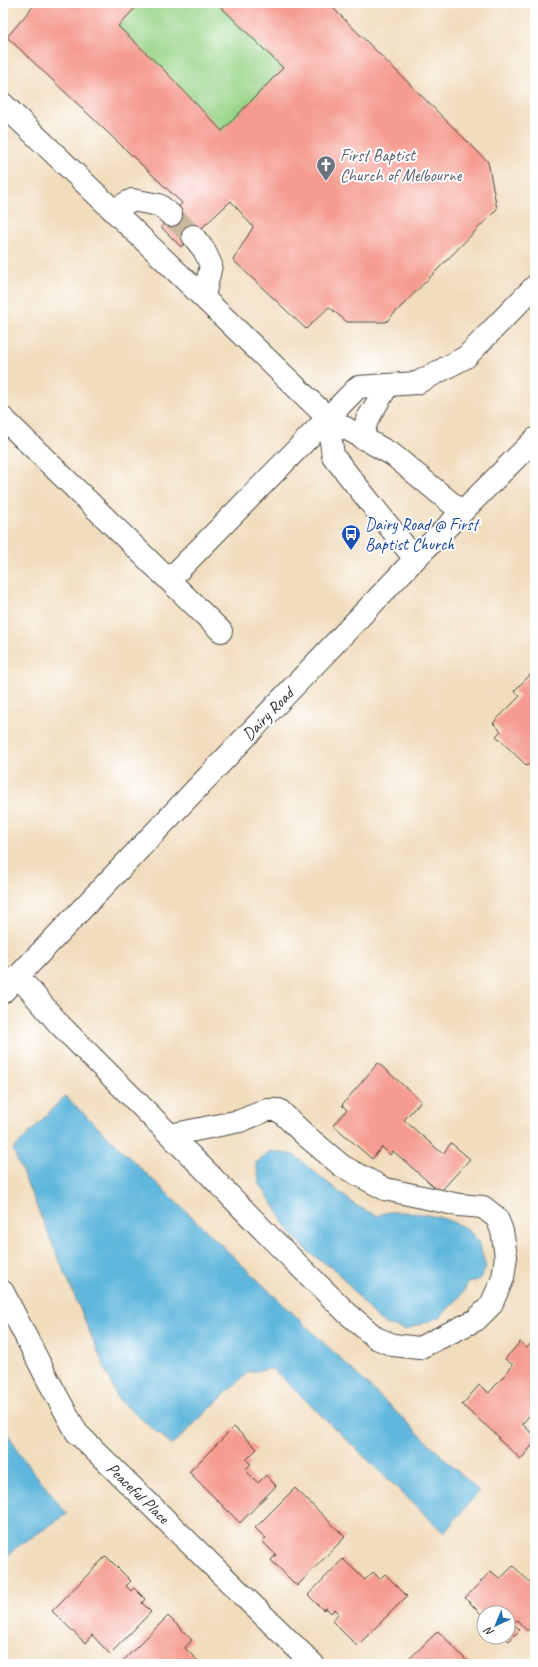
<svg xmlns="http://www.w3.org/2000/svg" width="538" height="1667" font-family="Caveat,sans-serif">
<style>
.green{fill:#99d589;stroke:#62805a}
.water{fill:#60b7dd;stroke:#467184}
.building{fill:#f59b8f}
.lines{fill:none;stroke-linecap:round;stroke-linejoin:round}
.minor-tunnel{stroke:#c9b99f;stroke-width:22;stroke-dasharray:22 11;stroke-linecap:butt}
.minor-casing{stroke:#494641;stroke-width:24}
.minor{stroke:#fff;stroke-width:22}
.labels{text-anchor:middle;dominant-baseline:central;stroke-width:4;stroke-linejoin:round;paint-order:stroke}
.worship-label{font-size:17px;fill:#5b616d;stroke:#fff;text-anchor:start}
.transit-label{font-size:17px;fill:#164399;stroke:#fff;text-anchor:start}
.street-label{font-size:17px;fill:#2b2b2b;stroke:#fff}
</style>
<rect width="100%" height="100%" fill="#fff"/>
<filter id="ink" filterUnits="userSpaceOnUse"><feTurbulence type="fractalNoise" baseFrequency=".025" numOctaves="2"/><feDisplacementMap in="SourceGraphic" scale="8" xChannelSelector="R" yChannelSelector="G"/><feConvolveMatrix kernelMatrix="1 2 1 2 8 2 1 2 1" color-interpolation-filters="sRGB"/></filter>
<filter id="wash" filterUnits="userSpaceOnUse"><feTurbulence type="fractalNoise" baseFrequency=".012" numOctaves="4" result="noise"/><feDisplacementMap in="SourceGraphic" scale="16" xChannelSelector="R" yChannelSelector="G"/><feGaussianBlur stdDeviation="0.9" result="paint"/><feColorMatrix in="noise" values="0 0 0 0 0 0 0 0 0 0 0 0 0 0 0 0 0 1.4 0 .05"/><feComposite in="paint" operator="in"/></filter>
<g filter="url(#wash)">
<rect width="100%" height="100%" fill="#f1dcbc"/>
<polygon class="green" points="140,3 217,3 283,68 222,131 118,26"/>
<g class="water">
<polygon points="65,1096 479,1491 444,1533 273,1369 248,1372 172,1445 118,1399 13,1150"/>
<path d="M270,1151L294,1155L355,1205L377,1216C381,1214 387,1212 392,1212C416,1211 464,1218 477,1240C482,1248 483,1259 486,1267L482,1276L475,1282H468L465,1289L456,1301L440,1317L405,1330L385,1324L373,1314L338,1272L308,1252L291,1233L260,1184L256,1163Z"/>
<polygon points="3,1424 20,1455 67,1514 17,1547 3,1560"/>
</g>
<g id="blocks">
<g class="building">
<polygon points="36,3 140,3 118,26 163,69 222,131 283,68 217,3 328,3 488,162 497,209 386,322 347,322 329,307 306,329 233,260 253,227 231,201 181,247 161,227 182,203 7,37"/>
<polygon points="534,671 535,759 527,766 496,736 501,731 493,723 520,696 514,691"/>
<polygon points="378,1063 421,1101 404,1120 443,1154 451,1143 470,1159 440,1192 393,1151 390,1155 382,1147 372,1159 333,1125 347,1110 342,1105"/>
<polygon points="535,1338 535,1409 522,1424 535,1436 535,1442 521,1459 498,1439 499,1437 462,1405 479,1385 489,1393 513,1365 505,1359 520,1342 527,1348"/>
<polygon points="234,1427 257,1449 246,1460 251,1464 245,1470 258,1483 266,1475 276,1486 240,1523 189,1472"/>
<polygon points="295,1488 345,1537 297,1586 271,1560 276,1555 262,1541 266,1538 255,1528"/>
<polygon points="106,1556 131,1581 126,1586 131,1591 134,1588 145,1599 142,1603 151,1612 110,1654 92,1635 85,1643 52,1611"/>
<polygon points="343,1559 365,1580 373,1572 380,1579 385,1574 407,1596 357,1646 332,1621 339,1613 335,1609 331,1613 326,1608 323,1610 308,1595"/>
<polygon points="513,1566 535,1587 535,1623 527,1631 517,1620 513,1623 520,1630 509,1641 504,1637 508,1637 508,1613 484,1613 484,1617 465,1598 491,1571 500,1579"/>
<polygon points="168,1616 192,1640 185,1648 201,1664 120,1664"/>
<polygon points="438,1631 470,1664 404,1664"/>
</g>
</g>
</g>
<g filter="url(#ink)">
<use href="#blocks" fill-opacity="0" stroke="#494641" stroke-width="1"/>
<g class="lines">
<polyline class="minor-tunnel" points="171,215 193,236"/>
<defs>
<g id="minor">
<polyline points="3,104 328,418 393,455 462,512"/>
<polyline points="113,210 132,200 159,205 171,215"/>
<polyline points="193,236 204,250 211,265 204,297"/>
<polyline points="3,418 221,631"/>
<polyline points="328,418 333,456 415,559"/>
<polyline points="362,438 367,420 388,385"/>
<polyline points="169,580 358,387 417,383 466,357 535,286"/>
<polyline points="18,976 59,1024 207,1172 272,1239 346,1312 376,1338 393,1345 419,1348 476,1320 491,1305 503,1278 506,1256 502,1231 497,1218 483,1207 459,1205 385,1189 342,1166 304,1134 279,1110 267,1110 240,1121 170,1135"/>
<polyline points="3,992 415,559 535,439"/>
<polyline points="3,1292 48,1380 77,1433 313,1664"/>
</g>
</defs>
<use href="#minor" class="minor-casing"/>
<use href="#minor" class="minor"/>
</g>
</g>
<defs>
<symbol id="church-pin" viewBox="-11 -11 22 30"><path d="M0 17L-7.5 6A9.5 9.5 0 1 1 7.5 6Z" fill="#6b7280" stroke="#fff"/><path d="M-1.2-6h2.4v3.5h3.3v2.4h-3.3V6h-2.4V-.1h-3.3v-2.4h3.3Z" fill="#fff"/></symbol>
<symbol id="bus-pin" viewBox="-11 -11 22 30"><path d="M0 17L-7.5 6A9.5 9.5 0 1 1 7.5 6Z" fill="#1a4fb4" stroke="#fff"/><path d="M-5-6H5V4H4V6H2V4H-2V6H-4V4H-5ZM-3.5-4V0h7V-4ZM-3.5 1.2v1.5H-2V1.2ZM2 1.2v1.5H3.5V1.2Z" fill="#fff"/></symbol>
</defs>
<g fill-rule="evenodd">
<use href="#church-pin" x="315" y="154" width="22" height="30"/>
<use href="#bus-pin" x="340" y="523" width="22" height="30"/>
</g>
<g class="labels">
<g class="worship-label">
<text x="340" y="155">First Baptist<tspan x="340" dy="20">Church of Melbourne</tspan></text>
</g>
<g class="transit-label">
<text x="365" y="524">Dairy Road @ First<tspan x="365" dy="20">Baptist Church</tspan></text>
</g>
<g class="street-label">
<text transform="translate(268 714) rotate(-46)">Dairy Road</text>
<text transform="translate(138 1493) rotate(44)">Peaceful Place</text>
</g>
</g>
<rect width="538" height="1667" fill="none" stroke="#fff" stroke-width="16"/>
<g transform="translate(496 1625) rotate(224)"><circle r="19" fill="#ffffff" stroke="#aaaaaa"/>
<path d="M0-3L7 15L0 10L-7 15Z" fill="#1f6fb2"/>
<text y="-6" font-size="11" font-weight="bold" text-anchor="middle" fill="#2b2b2b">N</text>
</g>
</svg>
